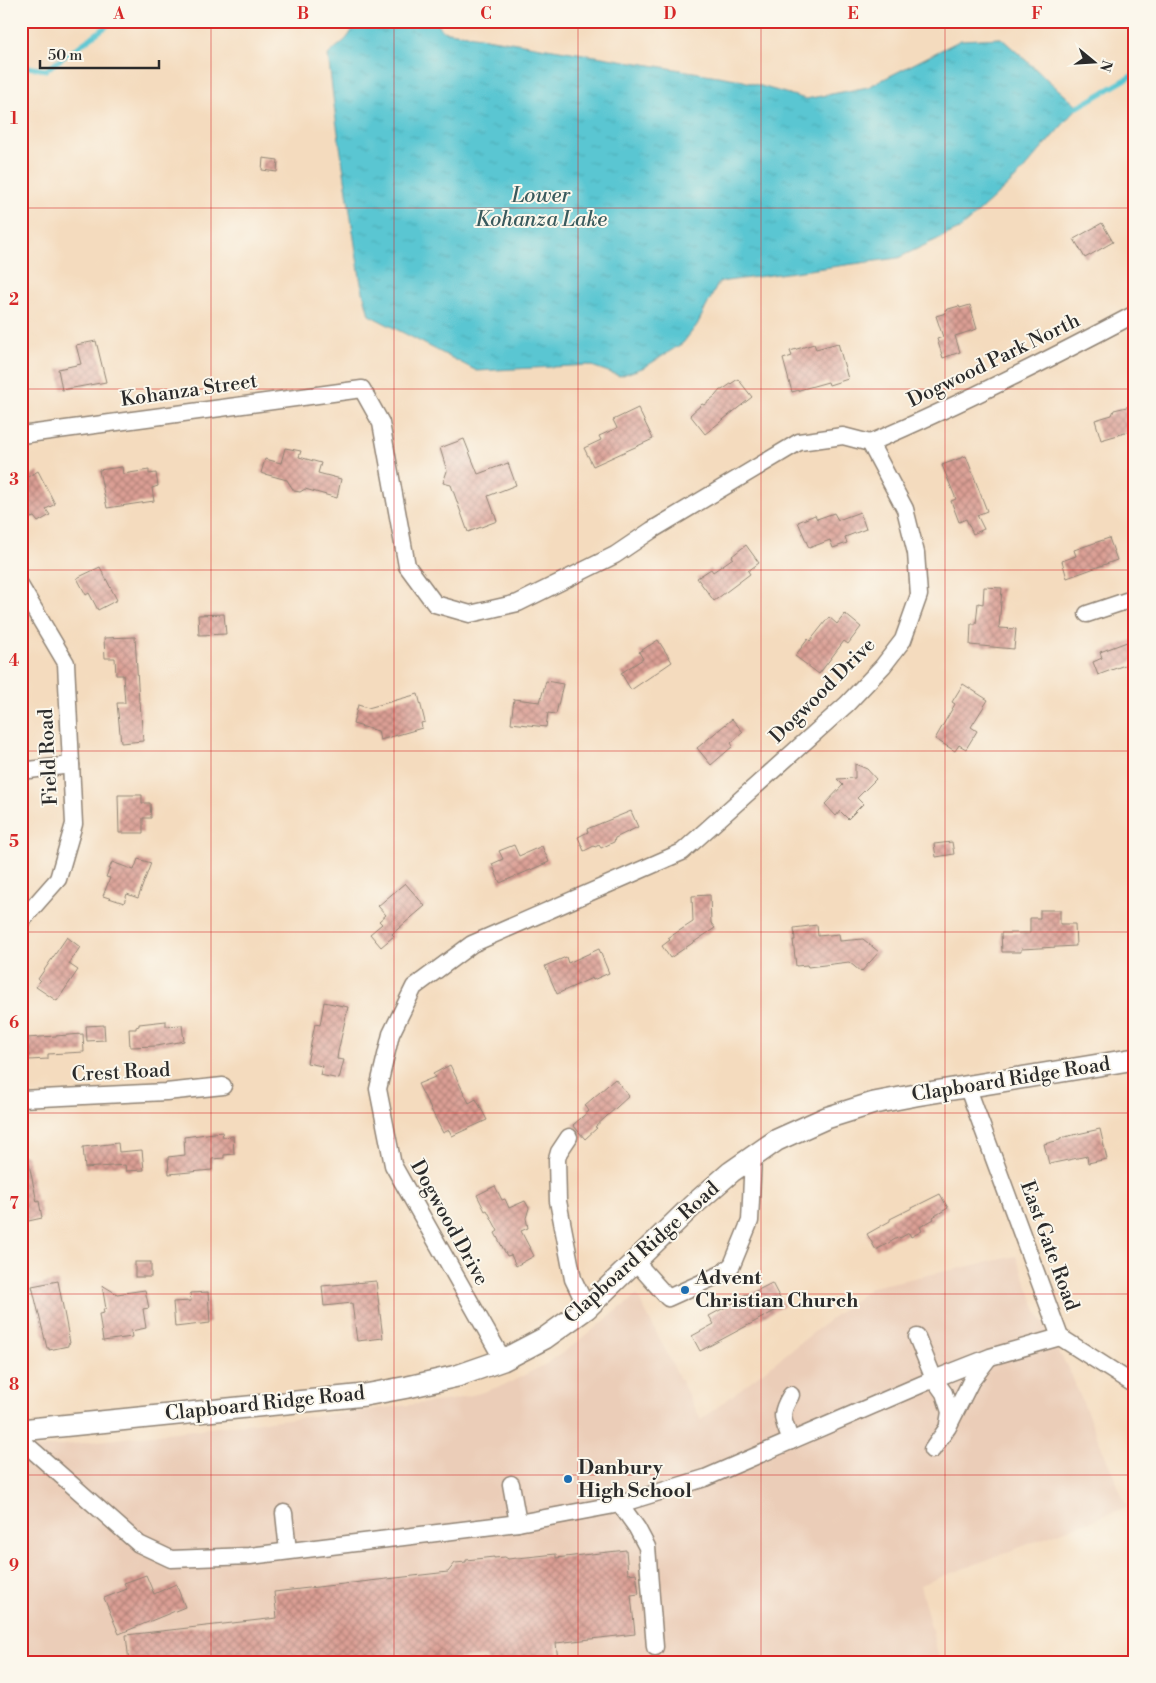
<svg xmlns="http://www.w3.org/2000/svg" width="1156" height="1683" font-family="'Libre Bodoni',serif">
<style>
.built{fill:#ebcdb8}
.water{fill:url(#water-ripples);stroke:#42787e}
.lines{fill:none;stroke-linecap:round;stroke-linejoin:round}
.stream{stroke:#5ac6d2;stroke-width:5}
.building{fill:url(#building-cross-hatch)}
.minor-casing{stroke:#908374;stroke-width:19}
.major-casing{stroke:#908374;stroke-width:24}
.minor{stroke:#fff;stroke-width:16}
.major{stroke:#fff;stroke-width:21}
.grid{fill:none;stroke:#d62828;stroke-width:1;stroke-opacity:0.55}
.poi-dot{fill:#1f6fb2;stroke:#fbf7ec;stroke-width:2}
.labels{text-anchor:middle;dominant-baseline:central;stroke-width:4;stroke-linejoin:round;paint-order:stroke}
.street-label{font-size:20px;fill:#2b2b2b;stroke:#fbf7ec}
.poi-label{font-size:20px;font-weight:bold;fill:#2b2b2b;stroke:#fbf7ec;text-anchor:start}
.water-label{font-size:21px;font-style:italic;fill:#395a5d;stroke:#fbf7ec}
.neatline{fill:none;stroke:#d62828;stroke-width:2}
.grid-label{font-size:16px;text-anchor:middle;font-weight:bold;fill:#d62828}
</style>
<defs>
<pattern id="water-ripples" width="26" height="14" patternUnits="userSpaceOnUse" patternTransform="scale(1.25)"><rect width="26" height="14" fill="#5ac6d2"/><path d="M2 4q2-2 4 0t4 0M15 11q2-2 4 0t4 0" fill="none" stroke="#4eaab4"/></pattern>
<pattern id="building-cross-hatch" width="8" height="8" patternUnits="userSpaceOnUse" patternTransform="scale(1.25)"><rect width="8" height="8" fill="#db9f94"/><path d="M0 0l8 8M0 8l8-8" fill="none" stroke="#b28279"/></pattern>
</defs>
<rect width="100%" height="100%" fill="#fbf7ec"/>
<filter id="ink" filterUnits="userSpaceOnUse"><feTurbulence type="fractalNoise" baseFrequency=".02" numOctaves="2"/><feDisplacementMap in="SourceGraphic" scale="10" xChannelSelector="R" yChannelSelector="G"/><feConvolveMatrix kernelMatrix="1 2 1 2 8 2 1 2 1" color-interpolation-filters="sRGB"/></filter>
<filter id="wash" filterUnits="userSpaceOnUse"><feTurbulence type="fractalNoise" baseFrequency=".0096" numOctaves="4" result="noise"/><feDisplacementMap in="SourceGraphic" scale="20" xChannelSelector="R" yChannelSelector="G"/><feGaussianBlur stdDeviation="1.12" result="paint"/><feColorMatrix in="noise" values="0 0 0 0 0 0 0 0 0 0 0 0 0 0 0 0 0 1.4 0 .05"/><feComposite in="paint" operator="in"/></filter>
<g filter="url(#wash)">
<rect width="100%" height="100%" fill="#f4dbbe"/>
<polygon class="built" points="1016,1256 1038,1313 1070,1372 1127,1507 920,1585 940,1662 21,1662 21,1450 452,1400 480,1393 507,1384 546,1364 575,1344 637,1295 701,1420 872,1287"/>
<path class="water" d="M349,21H436L443,31L736,79L806,99L868,87L961,40L1001,38L1078,107L1020,174L961,228L898,258L719,282L697,325L683,343L645,367L620,376L589,365L477,371L369,315L361,284L335,113L328,55C336,46 346,42 351,32Z"/>
<g class="lines">
<g class="stream">
<polyline points="21,66 46,70 114,21"/>
<polyline points="1072,108 1078,107 1135,74"/>
</g>
</g>
<g id="blocks">
<g class="building">
<polygon points="263,158 278,160 277,172 262,170"/>
<polygon points="1102,223 1113,242 1085,258 1074,239"/>
<polygon points="970,305 977,329 955,336 960,352 943,358 937,339 943,337 936,316 946,313 945,310 959,306 960,308"/>
<polygon points="96,341 106,382 62,390 58,369 81,364 76,345"/>
<polygon points="838,343 848,379 829,385 828,382 792,392 783,359 792,356 790,351 814,344 816,349"/>
<polygon points="738,379 752,397 705,434 690,415 702,404 704,405 715,396 720,390 722,390"/>
<polygon points="1135,405 1135,430 1101,440 1095,420 1112,415 1114,410"/>
<polygon points="638,408 653,439 593,466 584,448 601,440 599,436 617,428 613,420"/>
<polygon points="464,439 478,474 508,463 516,485 488,496 497,521 468,532 451,485 443,483 447,471 440,448"/>
<polygon points="285,448 301,451 299,457 321,463 318,473 341,479 337,498 305,489 300,492 294,491 287,480 261,473 265,459 281,463"/>
<polygon points="966,456 987,511 977,515 984,529 973,534 966,519 959,522 951,501 956,499 942,465"/>
<polygon points="122,467 123,474 149,470 149,474 156,473 158,486 152,488 154,501 107,508 99,470"/>
<polygon points="38,471 55,504 46,509 50,515 38,522 34,517 31,518 21,501 21,481"/>
<polygon points="860,512 866,529 845,537 847,543 833,548 830,540 809,548 798,522 815,515 817,519 834,513 838,520"/>
<polygon points="1109,538 1117,560 1067,578 1062,561 1076,556 1074,550"/>
<polygon points="746,545 759,563 748,571 750,574 714,601 697,578 711,569 713,572 733,558 732,556"/>
<polygon points="100,567 117,600 98,610 89,593 86,595 77,578"/>
<polygon points="984,587 1002,588 999,628 1016,629 1014,649 970,645 971,624 976,624 978,603 983,604"/>
<polygon points="224,614 226,634 199,635 198,615"/>
<polygon points="845,614 861,627 848,644 844,641 819,674 795,656 808,639 810,641 829,617 837,624"/>
<polygon points="135,637 139,702 140,701 143,741 121,743 117,703 125,703 123,675 116,675 115,658 105,658 104,638"/>
<polygon points="1135,639 1135,660 1129,662 1130,663 1098,675 1093,662 1102,658 1100,652"/>
<polygon points="658,640 672,662 631,690 621,673 643,659 639,652"/>
<polygon points="546,681 563,684 556,714 548,713 546,727 511,723 514,699 540,702"/>
<polygon points="963,684 988,700 971,727 977,731 966,749 959,745 955,751 935,739 955,704 952,702"/>
<polygon points="418,694 425,722 421,723 422,728 380,740 378,731 353,724 358,705 368,708"/>
<polygon points="732,719 743,732 731,743 733,746 711,765 697,748"/>
<polygon points="855,764 867,769 876,779 857,798 863,804 848,819 840,811 836,816 825,804 843,785 837,779 855,778"/>
<polygon points="118,795 142,795 142,803 150,803 151,818 143,818 143,833 119,833"/>
<polygon points="631,811 638,827 615,838 614,842 601,848 599,845 595,847 594,846 584,851 578,837 588,832 587,829"/>
<polygon points="952,842 954,854 936,857 934,844"/>
<polygon points="514,845 519,856 542,846 549,862 500,883 492,864 503,859 499,851"/>
<polygon points="138,859 151,863 138,898 127,894 124,903 103,896 110,878 106,877 112,862 134,870"/>
<polygon points="405,883 425,906 392,934 394,936 381,947 370,934 382,924 379,921 386,915 378,906"/>
<polygon points="710,895 711,923 715,928 670,958 662,946 670,940 668,938 693,922 692,896"/>
<polygon points="1040,910 1060,910 1060,924 1075,924 1076,946 1021,949 1021,952 1002,952 1001,933 1030,933 1030,918 1040,918"/>
<polygon points="817,925 818,936 839,934 840,941 863,939 879,952 861,972 849,962 808,967 807,965 796,966 793,940 795,940 794,928"/>
<polygon points="67,937 80,947 69,964 78,970 57,1001 36,987 40,981 38,979"/>
<polygon points="599,949 609,973 593,980 592,978 557,994 545,966 566,957 568,963"/>
<polygon points="324,1002 348,1007 338,1052 337,1059 344,1060 339,1079 320,1075 322,1066 307,1063 315,1024 320,1025"/>
<polygon points="166,1021 166,1026 182,1025 184,1041 157,1046 130,1047 129,1029 136,1029 136,1027 139,1026 139,1024"/>
<polygon points="104,1025 105,1040 87,1041 86,1026"/>
<polygon points="83,1034 84,1052 48,1054 48,1059 29,1060 27,1038"/>
<polygon points="450,1065 469,1103 476,1099 487,1120 452,1136 449,1130 443,1133 418,1084 435,1077 433,1074"/>
<polygon points="615,1079 629,1096 595,1127 597,1128 585,1139 573,1125 589,1111 585,1105"/>
<polygon points="1100,1129 1107,1159 1088,1163 1087,1156 1049,1164 1044,1144 1060,1140 1060,1138"/>
<polygon points="222,1132 223,1137 233,1136 234,1154 224,1155 224,1158 212,1159 212,1170 169,1174 168,1157 185,1155 184,1137"/>
<polygon points="118,1143 119,1152 142,1150 144,1170 126,1171 125,1165 85,1168 83,1147"/>
<polygon points="21,1155 27,1155 37,1202 39,1201 42,1218 24,1222 21,1206"/>
<polygon points="495,1186 502,1200 505,1199 509,1208 525,1201 529,1208 526,1218 528,1228 521,1231 534,1256 516,1266 511,1255 507,1256 495,1233 498,1231 487,1210 485,1211 477,1195"/>
<polygon points="940,1194 948,1208 933,1217 934,1219 920,1227 922,1231 911,1237 909,1233 900,1238 899,1237 876,1250 867,1234 890,1221 890,1219"/>
<rect x="135" y="1262" width="16" height="15"/>
<polygon points="58,1281 70,1343 68,1344 68,1346 49,1350 49,1348 47,1348 32,1286"/>
<polygon points="376,1281 383,1338 357,1341 352,1303 324,1306 322,1286"/>
<polygon points="772,1283 784,1306 700,1351 692,1336 714,1324 709,1316 735,1302 735,1300 747,1294 748,1295"/>
<polygon points="102,1285 117,1294 145,1290 149,1308 143,1309 146,1328 131,1331 132,1337 103,1341 99,1314 104,1313 103,1309 106,1309"/>
<polygon points="208,1292 210,1323 175,1327 173,1302 191,1301 190,1293"/>
<polygon points="626,1550 628,1574 636,1573 639,1594 631,1595 635,1634 556,1643 558,1660 541,1662 487,1662 486,1656 457,1659 458,1662 129,1662 126,1635 277,1618 274,1592 448,1572 455,1563 466,1562 466,1560 494,1557 494,1558 505,1557 508,1559 556,1554 556,1558"/>
<polygon points="146,1575 154,1594 176,1584 185,1607 119,1634 104,1598 127,1589 124,1583"/>
</g>
</g>
</g>
<g filter="url(#ink)">
<use href="#blocks" fill-opacity="0" stroke="#908374" stroke-width="1"/>
<g class="lines">
<defs>
<g id="minor">
<polyline points="21,435 362,389 381,423 407,566 435,604 470,614 518,603 615,555 652,530 799,442 843,436 870,443 905,509 916,553 919,595 903,640 883,666 847,704 682,852 472,944 414,987 391,1034 378,1089 393,1165 503,1360"/>
<path d="M870,443C960,405 1048,360 1135,314"/>
<polyline points="21,587 66,663 74,824 58,879 21,921"/>
<polyline points="1087,614 1135,598"/>
<polyline points="21,771 71,765"/>
<polyline points="967,1086 1060,1337 1135,1385"/>
<polyline points="21,1099 166,1092 223,1086"/>
<polyline points="569,1137 559,1152 557,1159 558,1201 573,1279 587,1308"/>
<polyline points="635,1261 668,1298 721,1274 732,1265 750,1221 753,1157"/>
<polyline points="917,1337 934,1379 944,1393 950,1412 948,1424"/>
<path d="M791,1395C778,1416 783,1419 791,1441"/>
<polyline points="21,1440 139,1544 171,1559 250,1556 518,1523 620,1504 705,1478 934,1379 990,1357 1060,1337"/>
<polyline points="932,1450 948,1427 971,1381 988,1359"/>
<polyline points="511,1484 518,1523"/>
<polyline points="620,1504 637,1528 647,1547 655,1647"/>
<polyline points="284,1513 288,1551"/>
</g>
<polyline id="major" points="21,1430 365,1395 408,1387 457,1376 503,1360 545,1338 587,1308 691,1207 731,1172 777,1140 826,1118 874,1103 916,1095 1135,1059"/>
</defs>
<use href="#minor" class="minor-casing"/>
<use href="#major" class="major-casing"/>
<use href="#minor" class="minor"/>
<use href="#major" class="major"/>
</g>
</g>
<path class="grid" d="M211,21V1662M394,21V1662M578,21V1662M761,21V1662M945,21V1662M21,208H1135M21,389H1135M21,570H1135M21,751H1135M21,932H1135M21,1113H1135M21,1294H1135M21,1475H1135"/>
<g class="poi-dot">
<circle cx="685" cy="1290" r="5"/>
<circle cx="568" cy="1479" r="5"/>
</g>
<g class="labels">
<g class="street-label">
<text transform="translate(994 361) rotate(-26)">Dogwood Park North</text>
<text transform="translate(189 391) rotate(-8)">Kohanza Street</text>
<text transform="translate(823 691) rotate(-45)">Dogwood Drive</text>
<text transform="translate(49 757) rotate(-93)">Field Road</text>
<text transform="translate(121 1073) rotate(-3)">Crest Road</text>
<text transform="translate(1011 1080) rotate(-9)">Clapboard Ridge Road</text>
<text transform="translate(449 1223) rotate(61)">Dogwood Drive</text>
<text transform="translate(1049 1246) rotate(70)">East Gate Road</text>
<text transform="translate(642 1253) rotate(-42)">Clapboard Ridge Road</text>
<text transform="translate(265 1404) rotate(-6)">Clapboard Ridge Road</text>
</g>
<g class="poi-label">
<text x="695" y="1278">Advent<tspan x="695" dy="23">Christian Church</tspan></text>
<text x="578" y="1468">Danbury<tspan x="578" dy="23">High School</tspan></text>
</g>
<g class="water-label">
<text x="541" y="196">Lower<tspan x="541" dy="24">Kohanza Lake</tspan></text>
</g>
</g>
<rect width="1156" height="1683" fill="none" stroke="#fbf7ec" stroke-width="55"/>
<g transform="translate(1094 62) rotate(108)" stroke="#fbf7ec" stroke-width="4" paint-order="stroke">
<path d="M0-4L9 19L0 12L-9 19Z" fill="#2b2b2b"/>
<text y="-8" font-size="14" font-weight="bold" text-anchor="middle" fill="#2b2b2b">N</text>
</g>
<path d="M40 60v8h119v-8" fill="none" stroke="#2b2b2b" stroke-width="2.5"/>
<text x="48" y="60" font-size="15" fill="#2b2b2b" stroke="#fbf7ec" stroke-width="4" paint-order="stroke">50 m</text>
<rect x="28" y="28" width="1100" height="1628" class="neatline"/>
<g class="grid-label">
<text x="119" y="19">A</text>
<text x="303" y="19">B</text>
<text x="486" y="19">C</text>
<text x="670" y="19">D</text>
<text x="853" y="19">E</text>
<text x="1037" y="19">F</text>
<text x="14" y="124">1</text>
<text x="14" y="305">2</text>
<text x="14" y="485">3</text>
<text x="14" y="666">4</text>
<text x="14" y="847">5</text>
<text x="14" y="1028">6</text>
<text x="14" y="1209">7</text>
<text x="14" y="1390">8</text>
<text x="14" y="1571">9</text>
</g>
</svg>
